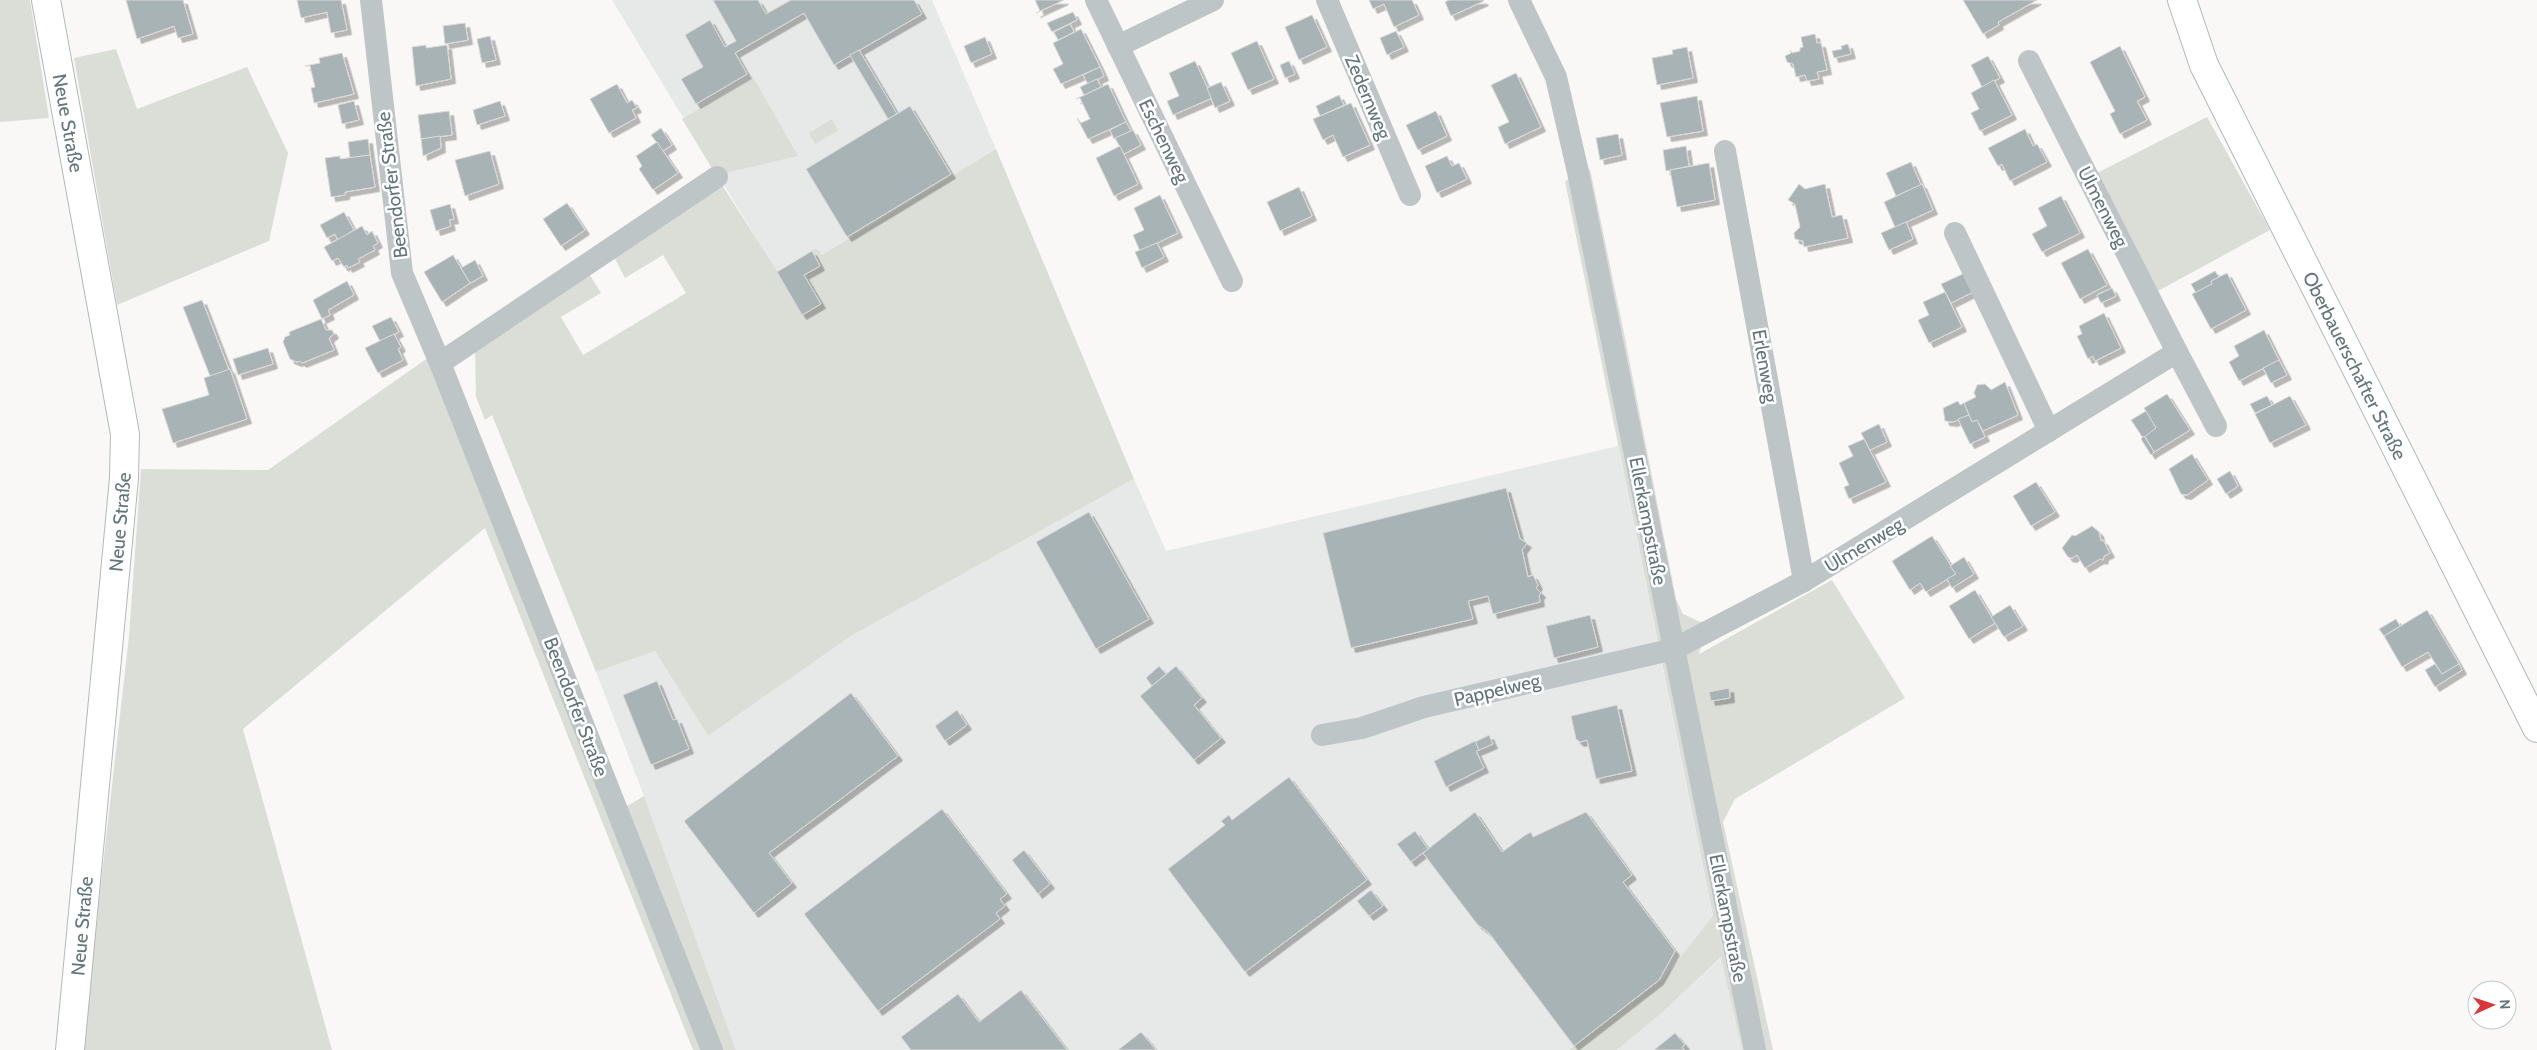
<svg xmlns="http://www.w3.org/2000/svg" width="2537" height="1050" font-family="Cabin,sans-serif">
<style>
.built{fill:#e7e8e8}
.green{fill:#dbded6}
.building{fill:#a8b3b6;stroke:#dbdad9;filter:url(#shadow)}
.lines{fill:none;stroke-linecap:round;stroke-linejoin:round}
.secondary-casing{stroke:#b1b9bb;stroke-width:30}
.street{stroke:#bec5c6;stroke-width:22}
.secondary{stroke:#fff;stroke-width:28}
.labels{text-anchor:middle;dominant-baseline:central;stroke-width:5;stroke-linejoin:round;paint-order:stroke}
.street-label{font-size:19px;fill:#61767a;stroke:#fff}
</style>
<defs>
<filter id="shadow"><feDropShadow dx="4.5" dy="4.5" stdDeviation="0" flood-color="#0004"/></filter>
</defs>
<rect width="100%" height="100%" fill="#f9f8f7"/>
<g class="built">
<polygon points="612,0 932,0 996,149 821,256 816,248 776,271"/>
<polygon points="1618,446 1713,917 1664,978 1576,1047 1569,1050 736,1050 644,796 596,672 655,651 708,736 851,636 1134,479 1166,551"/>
<polygon points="1722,957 1742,1050 1617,1050 1664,1011"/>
</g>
<g class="green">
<polygon points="0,0 30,0 49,118 0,122"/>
<polygon points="116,49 137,109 247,67 288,153 269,241 117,305 74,58"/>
<polygon points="753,77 798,156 716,175 682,119"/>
<polygon points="2207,117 2270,230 2158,291 2097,173"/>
<polygon points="832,119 838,131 815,144 809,133"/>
<polygon points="996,149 1134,479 851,636 708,736 655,651 596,672 492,415 485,420 476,397 475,351 588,272 601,293 561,317 583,355 686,293 663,255 625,278 613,255 717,177 777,271 816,248 822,255"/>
<polygon points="1590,169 1623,328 1676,599 1683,614 1707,625 1699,654 1832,580 1905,698 1735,799 1723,822 1773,1050 1742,1050 1721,957 1664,1011 1617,1050 1569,1050 1664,978 1713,916 1565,181"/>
<polygon points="429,357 612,815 644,796 736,1050 693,1050 485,528 243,729 332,1050 82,1050 129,636 141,469 268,470"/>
</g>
<g class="building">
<polygon points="126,0 183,0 193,34 178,38 174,26 137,39"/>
<polygon points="297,0 341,0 347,30 331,33 327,12 301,18"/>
<polygon points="713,0 758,0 766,14 791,0 914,0 922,14 834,65 804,13 735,53 747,74 696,104 681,79 703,67 685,35 710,20 725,47 736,41"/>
<polygon points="1035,0 1064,0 1036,13 1040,11"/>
<polygon points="1369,0 1412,0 1419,15 1394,27 1384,4 1373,9"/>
<polygon points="1449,0 1483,0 1484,1 1451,16 1445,2"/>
<polygon points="1963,0 2037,0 1998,22 1999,25 1983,34"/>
<polygon points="1073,12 1077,20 1052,32 1047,23"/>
<polygon points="1312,15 1327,47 1299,60 1285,27"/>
<polygon points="465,23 468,40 445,44 443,26"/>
<polygon points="1070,24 1074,32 1058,40 1054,32"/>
<polygon points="1081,29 1100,67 1061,84 1053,69 1063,64 1053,43"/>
<polygon points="1396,31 1404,47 1387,55 1380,38"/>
<polygon points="1815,34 1817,43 1821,43 1827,70 1817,72 1819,79 1807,81 1805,75 1796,77 1793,64 1787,62 1785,56 1791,53 1790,50 1792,53 1800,51 1800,48 1803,47 1801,37"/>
<polygon points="490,36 496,60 482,63 477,39"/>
<polygon points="985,37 992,54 971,63 964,46"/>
<polygon points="1257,41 1274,79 1248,90 1231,53"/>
<polygon points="1848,44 1851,54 1834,58 1832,51 1842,49 1841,46"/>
<polygon points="426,45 426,48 447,45 451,79 416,86 412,47"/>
<polygon points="2120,46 2145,97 2137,101 2147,120 2120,134 2110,114 2115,111 2090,62"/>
<polygon points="1687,47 1693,78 1657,85 1652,58 1673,54 1672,50"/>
<polygon points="859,50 897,114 888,119 850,55"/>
<polygon points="342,53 354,94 314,103 311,88 315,87 310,66 305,66 320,63 319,58"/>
<polygon points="1988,56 2000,78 1982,87 1971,65"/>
<polygon points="1195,61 1212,98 1173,115 1167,101 1179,96 1169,73"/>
<polygon points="1289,61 1295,74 1285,78 1280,65"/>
<polygon points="1100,67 1104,76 1088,84 1083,75"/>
<polygon points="1516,73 1541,127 1505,144 1498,127 1509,122 1491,85"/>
<polygon points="1097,79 1101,87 1084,95 1080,87"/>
<polygon points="1994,80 2012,115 1980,131 1971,113 1979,109 1971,93"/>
<polygon points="1221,82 1230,101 1215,108 1207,88"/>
<polygon points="617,84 627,103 632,100 637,108 632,110 636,118 609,133 590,99"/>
<polygon points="1108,84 1126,122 1088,139 1077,118 1081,123 1090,119 1080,98 1076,99"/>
<polygon points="1339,95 1344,105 1320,116 1316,106"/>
<polygon points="1697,96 1703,131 1667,137 1660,103"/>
<polygon points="354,101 359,120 342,124 338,105"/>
<polygon points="500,101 505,116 477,125 473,110"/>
<polygon points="1351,103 1370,145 1343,157 1333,135 1323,140 1313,119"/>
<polygon points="910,106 951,174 847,237 806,169"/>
<polygon points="449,111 452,135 421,139 418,115"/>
<polygon points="1436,111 1447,136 1418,150 1406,125"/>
<polygon points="1126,122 1131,131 1114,139 1110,130"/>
<polygon points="661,128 672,145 663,151 651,135"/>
<polygon points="2025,129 2033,146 2037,144 2047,162 2010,181 2002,164 1998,166 1988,148"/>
<polygon points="1133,130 1141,145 1124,154 1115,138"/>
<polygon points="1618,134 1622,155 1600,160 1596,138"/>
<polygon points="440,136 441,148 423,156 421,139"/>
<polygon points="368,139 370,155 350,158 348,142"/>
<polygon points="657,142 678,173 653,190 639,169 642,166 636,156"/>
<polygon points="1120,146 1138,184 1114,196 1096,158"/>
<polygon points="1686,146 1689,166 1666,171 1663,150"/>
<polygon points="490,151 499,184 465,196 455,160"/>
<polygon points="370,155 375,187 345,192 345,195 331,197 325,158 340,156 340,159"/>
<polygon points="1447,156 1452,166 1459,163 1467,179 1437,193 1425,166"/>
<polygon points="1911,162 1921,185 1896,196 1886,173"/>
<polygon points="1709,163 1715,200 1677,207 1670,170"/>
<polygon points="1799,184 1805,189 1825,184 1832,217 1842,215 1848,238 1804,247 1803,241 1795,239 1794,233 1800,227 1795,204 1788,200"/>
<polygon points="1922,184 1933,210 1895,227 1884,202"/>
<polygon points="1299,187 1312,216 1280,231 1267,202"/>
<polygon points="1160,195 1178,233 1140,251 1133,235 1144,230 1134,208"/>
<polygon points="2061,196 2080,233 2042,252 2032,234 2047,226 2038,208"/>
<polygon points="567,203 585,230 561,246 543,219"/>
<polygon points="450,204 454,219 449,220 451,226 436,231 430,210"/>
<polygon points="344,212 354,230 338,240 335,234 327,238 320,225"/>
<polygon points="1906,222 1913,239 1889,250 1881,233"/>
<polygon points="362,226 367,235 372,231 378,243 373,246 375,250 358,259 360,262 348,268 347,265 344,267 338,258 332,261 324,247"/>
<polygon points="1157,243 1164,257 1142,268 1135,252"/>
<polygon points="2088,249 2107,285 2080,299 2061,263"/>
<polygon points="812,251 820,266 804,275 821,304 802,315 777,272"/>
<polygon points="453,255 470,283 442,302 424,272"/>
<polygon points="475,260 483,276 470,283 461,268"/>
<polygon points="2215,271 2219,277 2211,281 2212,284 2196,293 2191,284"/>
<polygon points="1965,273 1973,292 1951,303 1941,284"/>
<polygon points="2227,273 2246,310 2211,329 2192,294 2212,284 2211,281"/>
<polygon points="347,281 354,295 328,310 330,315 322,319 313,300"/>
<polygon points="2112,288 2116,296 2101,303 2097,295"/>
<polygon points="1945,292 1962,327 1929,343 1918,320 1929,315 1923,302"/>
<polygon points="202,300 229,370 210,376 183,307"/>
<polygon points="2104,313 2121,348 2095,361 2093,356 2088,359 2077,336 2082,334 2079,326"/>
<polygon points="391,317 399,332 380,341 372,326"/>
<polygon points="321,319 326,330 332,330 334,334 329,338 334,350 302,363 300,361 297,362 290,359 283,342 285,337 290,335 289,332"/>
<polygon points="2264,330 2279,360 2239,381 2229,362 2239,356 2234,346"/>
<polygon points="394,334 401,347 398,349 403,360 378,373 365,348"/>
<polygon points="268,348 273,364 238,375 233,359"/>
<polygon points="2279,360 2287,375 2271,383 2263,368"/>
<polygon points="230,369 247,419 173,443 162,409 209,395 204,378"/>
<polygon points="2005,382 2018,415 1983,431 1977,420 1972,422 1964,403 1976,397 1974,393 1977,385 1985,384 1991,390"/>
<polygon points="2167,394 2190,430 2154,452 2144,435 2156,428 2144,408"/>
<polygon points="2267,396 2272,405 2255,413 2250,404"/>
<polygon points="2290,396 2306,425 2270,443 2255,414"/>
<polygon points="1958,401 1960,405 1964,403 1969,415 1953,422 1945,421 1943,408"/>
<polygon points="2146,411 2156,428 2143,438 2131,420"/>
<polygon points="1969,415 1972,422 1977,420 1985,437 1970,444 1958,419"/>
<polygon points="1879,424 1887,442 1870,450 1861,433"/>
<polygon points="2144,436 2154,452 2151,455 2141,439"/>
<polygon points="1864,439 1886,482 1849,499 1844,487 1849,485 1839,463 1853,456 1848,446"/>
<polygon points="2192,454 2208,480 2187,495 2181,494 2169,469"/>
<polygon points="2230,471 2238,486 2226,494 2217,479"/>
<polygon points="2036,482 2055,512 2031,526 2013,496"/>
<polygon points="1506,488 1520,539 1527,543 1522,550 1528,577 1533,575 1538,585 1536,588 1541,593 1539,596 1540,602 1493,614 1488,596 1468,601 1473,619 1351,648 1323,533"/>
<polygon points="1089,512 1149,619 1096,649 1036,542"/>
<polygon points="2092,526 2099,532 2101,541 2103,540 2110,553 2104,556 2103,560 2100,559 2085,568 2077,555 2072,558 2068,557 2062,548 2072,535 2075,536"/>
<polygon points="1932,536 1956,574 1926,592 1920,583 1910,590 1892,561"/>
<polygon points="1964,557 1974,574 1952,588 1947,579 1956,574 1950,566"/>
<polygon points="1975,590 1995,623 1969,639 1949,606"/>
<polygon points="2010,605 2023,626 2004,637 1991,617"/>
<polygon points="2427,610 2459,664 2442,674 2428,652 2402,667 2384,636"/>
<polygon points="1590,615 1598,647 1554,658 1546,626"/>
<polygon points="2396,619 2400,626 2384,636 2379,629"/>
<polygon points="2435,664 2442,674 2459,664 2462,670 2435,687 2425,670"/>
<polygon points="1159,666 1166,674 1152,686 1146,678"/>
<polygon points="1176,666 1202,698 1194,705 1221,738 1194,760 1140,696"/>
<polygon points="657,681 673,720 677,719 689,749 651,765 623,695"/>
<polygon points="1729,688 1730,698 1711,701 1709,692"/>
<polygon points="851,693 898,756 769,853 792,883 754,913 684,821"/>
<polygon points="1617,705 1632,771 1596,779 1587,740 1580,742 1576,739 1571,716"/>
<polygon points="957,710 967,725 945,741 935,726"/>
<polygon points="1489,735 1493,744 1479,750 1475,742"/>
<polygon points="1475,741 1479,750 1476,751 1484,768 1446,787 1434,761"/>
<polygon points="1289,777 1367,880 1245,972 1168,869 1225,825 1221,821 1229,815 1232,820"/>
<polygon points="942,809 1007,894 1000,899 1005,906 996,913 1000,919 878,1011 804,914"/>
<polygon points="1475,812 1502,852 1524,836 1531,832 1533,837 1586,812 1632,875 1623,882 1675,951 1659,980 1574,1046 1489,933 1477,924 1423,853"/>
<polygon points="1415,831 1428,849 1411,862 1397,844"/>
<polygon points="1024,850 1050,884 1038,894 1012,860"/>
<polygon points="1371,890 1383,906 1369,916 1357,901"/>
<polygon points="1021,990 1067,1050 911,1050 901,1037 958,994 979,1022"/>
<polygon points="1141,1032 1156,1050 1118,1050"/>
<polygon points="1675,1033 1685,1045 1682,1047 1684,1050 1654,1050"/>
</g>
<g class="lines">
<defs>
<g id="secondary">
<path id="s1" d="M46,0L125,434L124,478L70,1050"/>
<path id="s2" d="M2182,0L2204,65L2537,728"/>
</g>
</defs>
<use href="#secondary" class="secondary-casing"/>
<g class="street">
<polyline points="371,0 402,273 440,363 712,1050"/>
<polyline points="1096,0 1232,281"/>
<polyline points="1327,0 1410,195"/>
<polyline points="1519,0 1556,77 1578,172 1755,1050"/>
<polyline points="1118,46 1213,0"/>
<polyline points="2029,61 2177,352"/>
<polyline points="1725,151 1804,581"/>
<polyline points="1955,233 2049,431"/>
<polyline points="440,363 717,177"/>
<polyline points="1322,735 1362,728 1424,707 1674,649 1804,581 2177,352 2216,426"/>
</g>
<use href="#secondary" class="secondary"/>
</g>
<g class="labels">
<g class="street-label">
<text transform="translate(1368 97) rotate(67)">Zedernweg</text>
<text stroke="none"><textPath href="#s1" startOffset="125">Neue Straße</textPath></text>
<text transform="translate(1164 141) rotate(64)">Eschenweg</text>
<text transform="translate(392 185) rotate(-97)">Beendorfer Straße</text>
<text transform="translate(2103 207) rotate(63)">Ulmenweg</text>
<text transform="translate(1765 366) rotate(80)">Erlenweg</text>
<text stroke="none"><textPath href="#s2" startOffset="405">Oberbauerschafter Straße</textPath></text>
<text transform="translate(1648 521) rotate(79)">Ellerkampstraße</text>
<text transform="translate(120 522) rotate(-85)">Neue Straße</text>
<text transform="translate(1864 545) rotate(-31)">Ulmenweg</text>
<text transform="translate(1497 690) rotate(-13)">Pappelweg</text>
<text transform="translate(576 707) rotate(69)">Beendorfer Straße</text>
<text transform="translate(1728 918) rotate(79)">Ellerkampstraße</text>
<text transform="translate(82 926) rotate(-85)">Neue Straße</text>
</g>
</g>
<g transform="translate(2492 1005) rotate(87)"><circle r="24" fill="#ffffff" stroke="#c0c8ca"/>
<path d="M0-4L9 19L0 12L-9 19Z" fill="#db353a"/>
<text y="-8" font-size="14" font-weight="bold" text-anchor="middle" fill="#61767a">N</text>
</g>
</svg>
